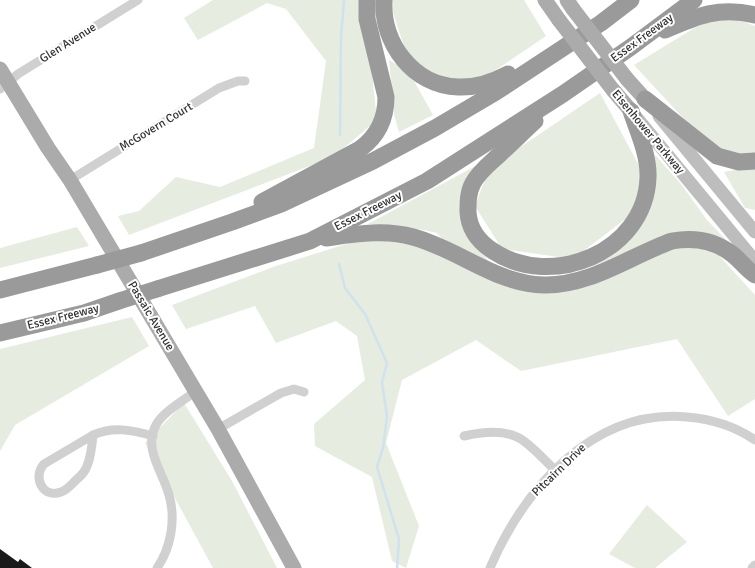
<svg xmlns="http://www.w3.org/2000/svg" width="755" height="568" font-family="Signika,sans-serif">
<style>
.green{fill:#e6ecdf}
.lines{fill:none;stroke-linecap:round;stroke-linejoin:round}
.stream{stroke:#cfe2ee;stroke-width:2.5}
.building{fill:#1a1a1a}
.street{stroke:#d0d0d0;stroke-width:9}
.secondary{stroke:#bdbdbd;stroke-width:13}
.primary{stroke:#ababab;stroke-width:15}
.highway{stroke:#9a9a9a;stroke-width:17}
.primary-bridge{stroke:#ababab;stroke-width:15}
.highway-bridge{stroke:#9a9a9a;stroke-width:17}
.labels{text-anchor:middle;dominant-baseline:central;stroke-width:4;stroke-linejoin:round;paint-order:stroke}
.street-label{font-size:12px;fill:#333;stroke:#fff}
</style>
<rect width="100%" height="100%" fill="#fff"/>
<g class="green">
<polygon points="213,0 364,0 377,120 333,157 129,235 118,216 139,211 176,177 220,187 314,148 326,61 286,9 267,3 198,40 184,18"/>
<polygon points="389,0 524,0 546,36 487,76 450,82 408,58 389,1"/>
<polygon points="726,15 755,26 755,153 745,158 711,148 634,65 696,27"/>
<polygon points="389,60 409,72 433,115 399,132 394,114"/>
<polygon points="600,93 643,173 632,214 573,259 502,249 475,206 489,169 500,159 525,144"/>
<polygon points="655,155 681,184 707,220 726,240 696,232 640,248 588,268 625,242 641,221 655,185"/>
<polygon points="481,163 469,182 476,244 492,266 445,242 437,233 424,230 368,224"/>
<polygon points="755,166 755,210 745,208 724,172"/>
<polygon points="77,227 89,246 0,268 0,248"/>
<polygon points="362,239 420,244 537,289 675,246 714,250 755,295 755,399 728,416 677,339 521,371 476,340 402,380 386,443 419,526 406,568 392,561 372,477 315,446 314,424 365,380 357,336 336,321 276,343 255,306 186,329 172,305 273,267"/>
<polygon points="132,317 149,346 15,425 0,451 0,349"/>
<polygon points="184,403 232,481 277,568 213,568 145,443"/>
<polygon points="647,505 687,542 655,568 635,568 609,554"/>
</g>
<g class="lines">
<g class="stream">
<polyline points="340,135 341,38 344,0"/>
<polyline points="339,264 345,288 365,314 387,363 382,382 387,417 383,448 377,467 399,539 397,568"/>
</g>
</g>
<polygon class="building" points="0,549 18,562 20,559 32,568 0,568"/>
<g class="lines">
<g class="street">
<polyline points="0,89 18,74 138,0"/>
<polyline points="70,180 219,88 238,81 245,81"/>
<polyline points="218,429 281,393 294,389 304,392"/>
<path d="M93,435C92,445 91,457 87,466C85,472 81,476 76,480C72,484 67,490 61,492C43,499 32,477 44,464Z"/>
<path d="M93,435C113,426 132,430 153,436"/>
<path d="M464,436C481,432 501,429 517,437C529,442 545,461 555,470"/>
<path d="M157,568C171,548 176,519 169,495C163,472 143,449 156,425C163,412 184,400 196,391"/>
<path d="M490,568C524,489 593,408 687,417C711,419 736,427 755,440"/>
<polyline points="752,568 755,565"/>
</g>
<g class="secondary">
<polyline points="659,116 755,232"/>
<polyline points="636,117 755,261"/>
</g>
<g class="primary">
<polyline points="545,0 559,20"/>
<polyline points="567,0 573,9"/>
<polyline points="0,69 48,148 70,180 218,429 294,568"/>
<polyline points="627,79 645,99"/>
<polyline points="613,90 631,111"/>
</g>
<g class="highway">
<path d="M384,0C381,43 414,86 458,87C476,88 493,82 508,74"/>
<path d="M665,30C697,16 720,6 755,15"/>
<polyline points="645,99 717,156 739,162 755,161"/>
<path d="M535,121C524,131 513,142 502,152C492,162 480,170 473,183C468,192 468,202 468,212C469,229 479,242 493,251C552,290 645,252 648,178C649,155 638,132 631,111"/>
<path d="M262,202L360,149C378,136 386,119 386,97L367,19V0"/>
<path d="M326,238C355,234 385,229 413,237C458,249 496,284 544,285C590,286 630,256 672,241C694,237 714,240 732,254C740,260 746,269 755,275"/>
<polyline points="141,253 232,222 281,204 373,161 435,128 496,92 601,23 631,0"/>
<polyline points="157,289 310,241 427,181 563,94 631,47 694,0"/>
<polyline points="0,290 97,265"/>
<polyline points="0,333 84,313 119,301"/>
</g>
<g class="primary-bridge">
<polyline points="573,9 627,79"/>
<polyline points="559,20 613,90"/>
</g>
<g class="highway-bridge">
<polyline points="97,265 141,253"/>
<polyline points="119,301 157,289"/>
</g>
</g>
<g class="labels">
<g class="street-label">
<text transform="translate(642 38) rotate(-36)">Essex Freeway</text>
<text transform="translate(68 43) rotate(-32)">Glen Avenue</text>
<text transform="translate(156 127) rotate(-31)">McGovern Court</text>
<text transform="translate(648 132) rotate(50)">Eisenhower Parkway</text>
<text transform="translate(368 211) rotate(-27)">Essex Freeway</text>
<text transform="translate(151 316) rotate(59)">Passaic Avenue</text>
<text transform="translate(63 317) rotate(-14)">Essex Freeway</text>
<text transform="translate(559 470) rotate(-44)">Pitcairn Drive</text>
</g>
</g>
</svg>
